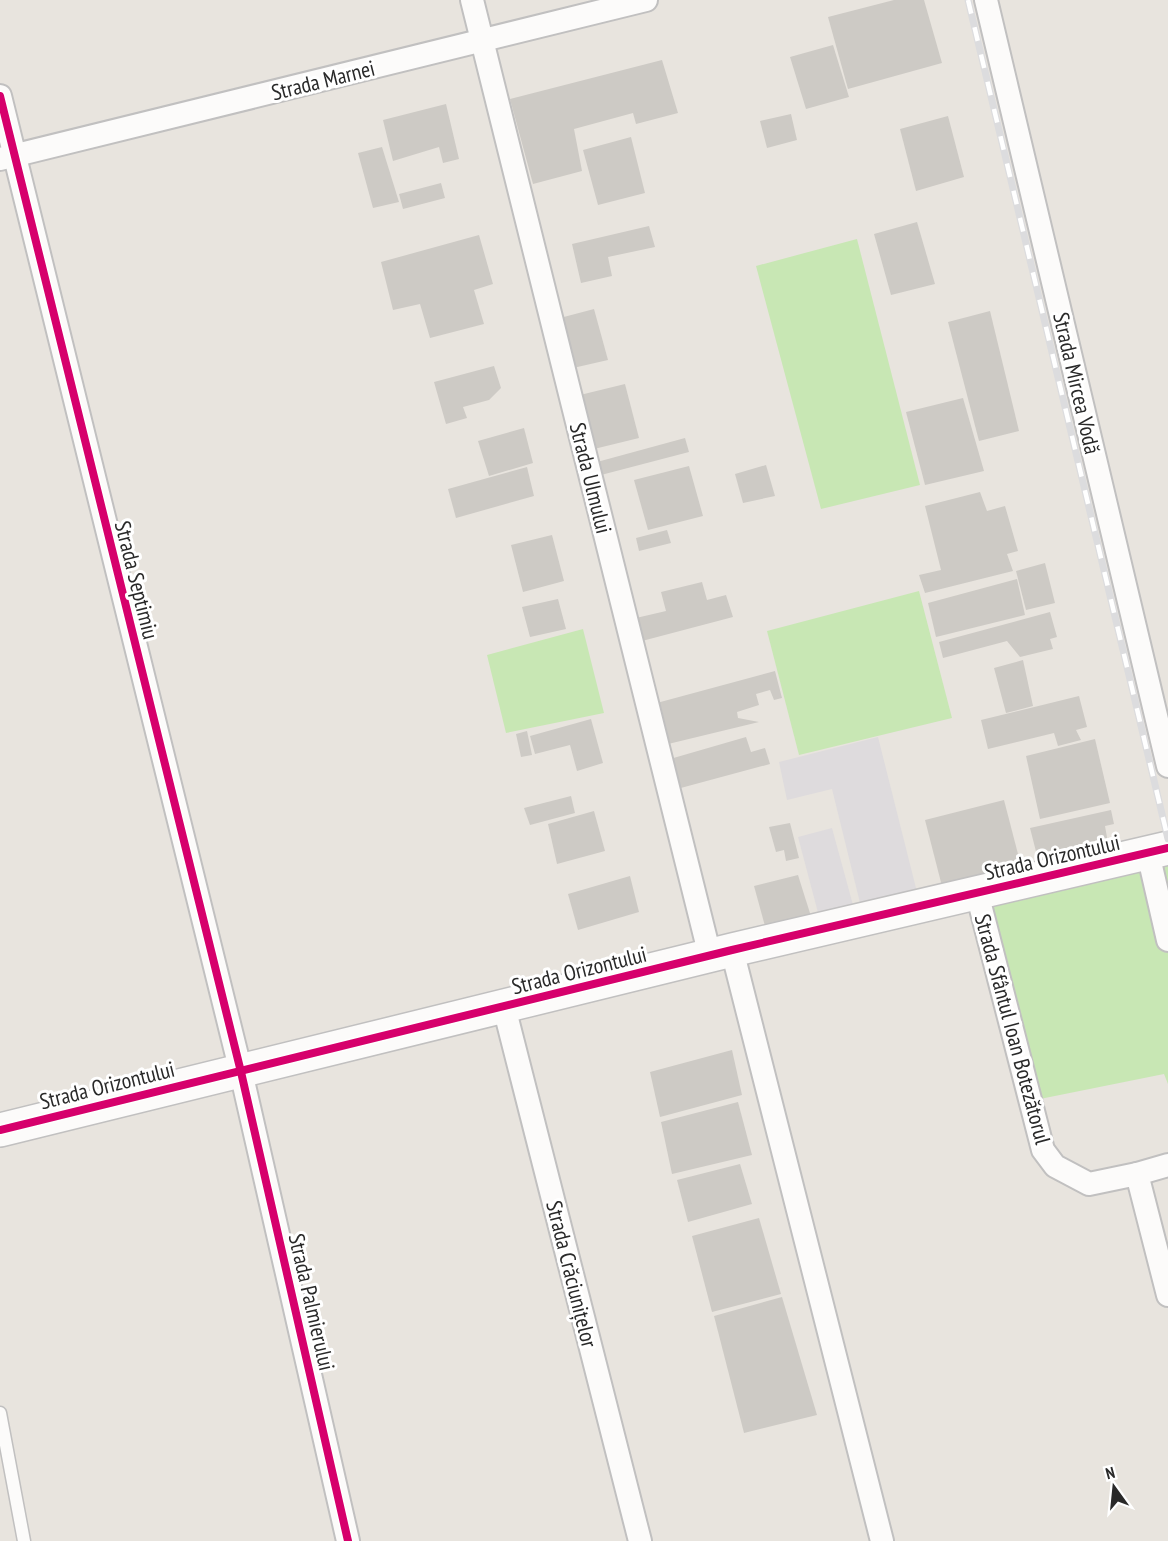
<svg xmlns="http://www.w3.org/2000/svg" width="1168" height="1541" font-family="'PT Sans Narrow',sans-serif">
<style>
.industrial{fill:#dedbdd}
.green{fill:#c8e7b4}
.building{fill:#cdcac5}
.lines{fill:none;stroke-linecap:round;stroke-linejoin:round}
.lane-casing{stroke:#c1c0c0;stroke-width:15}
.street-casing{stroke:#c1c0c0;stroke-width:26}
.secondary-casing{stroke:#c1c0c0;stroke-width:36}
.lane{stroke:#fcfbfa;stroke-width:12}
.street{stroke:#fcfbfa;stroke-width:22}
.secondary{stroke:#fcfbfa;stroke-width:33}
.rail-casing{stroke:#dcdcde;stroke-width:7}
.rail{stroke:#fff;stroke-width:4.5;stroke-dasharray:14;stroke-linecap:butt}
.cycleway-casing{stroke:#fff;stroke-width:11}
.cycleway{stroke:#d6006c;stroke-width:8}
.labels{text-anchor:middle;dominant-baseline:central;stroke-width:6;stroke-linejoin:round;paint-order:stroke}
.street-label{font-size:22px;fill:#292929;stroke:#fff}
</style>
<rect width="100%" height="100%" fill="#e8e4de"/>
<g class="industrial">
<polygon points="878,737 919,900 863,915 832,789 787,800 779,762"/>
<polygon points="832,828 856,916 821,924 798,837"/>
</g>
<g class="green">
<polygon points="857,239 920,485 821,509 756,266"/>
<polygon points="919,591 952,718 799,755 767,631"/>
<polygon points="583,629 604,713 506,733 487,655"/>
<polygon points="1168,865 1168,1084 1164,1074 1030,1101 985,908"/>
</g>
<g class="building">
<polygon points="894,0 924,0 942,63 848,89 828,17"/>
<polygon points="833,45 849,97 806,109 790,57"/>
<polygon points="662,60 678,113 636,124 633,113 574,129 582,171 533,184 510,99"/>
<polygon points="446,104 459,159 443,163 439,147 393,161 383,120"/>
<polygon points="791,114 797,140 767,148 760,121"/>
<polygon points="948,116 964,177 916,191 900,129"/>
<polygon points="631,137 645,193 598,205 583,150"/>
<polygon points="382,147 399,202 373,208 358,153"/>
<polygon points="441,183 445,198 403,209 399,194"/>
<polygon points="917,222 935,284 891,295 874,234"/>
<polygon points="649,226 655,247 608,257 612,276 581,283 572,244"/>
<polygon points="479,235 493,284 474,290 484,324 430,338 420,304 393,310 381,262"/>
<polygon points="594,309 608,360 573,368 560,318"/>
<polygon points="990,311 1019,431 979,441 948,322"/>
<polygon points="494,366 501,388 489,400 463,407 467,418 446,424 434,382"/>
<polygon points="625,384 639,438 594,449 580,395"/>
<polygon points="963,398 984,471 925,485 906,412"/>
<polygon points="524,428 533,463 489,476 478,441"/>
<polygon points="685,438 689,452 601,475 597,462"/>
<polygon points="766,465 775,496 743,503 735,474"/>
<polygon points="689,466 703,516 648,530 634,480"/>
<polygon points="527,467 534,496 456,518 448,489"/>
<polygon points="980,492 987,511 1005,506 1018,551 1007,554 1013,571 925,593 919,575 941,570 925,506"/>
<polygon points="667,530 671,543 639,551 636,538"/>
<polygon points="552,535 564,581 523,592 511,545"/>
<polygon points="1045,563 1055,603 1026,610 1016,571"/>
<polygon points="1017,579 1025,615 936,637 928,603"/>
<polygon points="702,582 707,600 726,595 733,617 642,641 636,618 666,611 661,592"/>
<polygon points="558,599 566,629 530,637 522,607"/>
<polygon points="1050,612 1057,637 1050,639 1053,649 1020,657 1007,641 943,658 939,642"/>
<polygon points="1023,660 1033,706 1006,713 994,668"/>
<polygon points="775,671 782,698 774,700 770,690 756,694 759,705 737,712 738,718 759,722 664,745 653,704"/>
<polygon points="1079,696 1087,727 1076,730 1081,740 1058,746 1054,733 988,749 981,720"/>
<polygon points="591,719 603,763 577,771 570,745 535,754 530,736"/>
<polygon points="527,731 532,755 521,757 516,734"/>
<polygon points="746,737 751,752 765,748 770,764 677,789 670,759"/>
<polygon points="1095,739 1110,803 1040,819 1026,756"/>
<polygon points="571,796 575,813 530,825 524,808"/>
<polygon points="1004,800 1024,877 945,898 925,820"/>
<polygon points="1111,810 1114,824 1105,826 1108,843 1097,847 1102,860 1042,875 1030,828"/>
<polygon points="594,811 605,851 557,864 548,824"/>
<polygon points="790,823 799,858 786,861 784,850 776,852 769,827"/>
<polygon points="798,875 814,926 768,937 754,886"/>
<polygon points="630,876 639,912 578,930 568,894"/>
<polygon points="732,1050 742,1095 660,1117 650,1072"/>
<polygon points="738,1102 752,1155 672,1174 661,1122"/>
<polygon points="740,1164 752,1204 688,1222 677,1180"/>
<polygon points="759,1218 781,1294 712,1312 692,1236"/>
<polygon points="782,1297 817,1415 744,1433 714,1316"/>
</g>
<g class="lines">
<defs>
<polyline id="lane" points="0,1413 24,1541"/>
<g id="street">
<polyline points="472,0 710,956"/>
<polyline points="986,0 1168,766"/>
<polyline points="0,96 241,1072 348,1541"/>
<polyline points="0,159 646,0"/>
<polyline points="1148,853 1168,940"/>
<polyline points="977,893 1043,1150 1055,1166 1089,1184 1137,1174 1168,1295"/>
<polyline points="732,950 882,1541"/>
<polyline points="504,1007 640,1541"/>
<polyline points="1137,1174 1168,1165"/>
</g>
<polyline id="secondary" points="0,1130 732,950 1168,848"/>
</defs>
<use href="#lane" class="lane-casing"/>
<use href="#street" class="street-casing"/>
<use href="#secondary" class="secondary-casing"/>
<use href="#lane" class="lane"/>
<use href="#street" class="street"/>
<use href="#secondary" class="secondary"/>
<defs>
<polyline id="rail" points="968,0 1168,839"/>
</defs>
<use href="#rail" class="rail-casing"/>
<use href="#rail" class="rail"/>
<defs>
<g id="cycleway">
<polyline points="0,96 241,1072 348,1541"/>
<polyline points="0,1130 732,950 1168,848"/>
</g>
</defs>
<use href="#cycleway" class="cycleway-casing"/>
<use href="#cycleway" class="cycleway"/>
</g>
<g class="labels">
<g class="street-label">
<text transform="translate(323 80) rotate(-14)">Strada Marnei</text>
<text transform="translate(1077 383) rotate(77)">Strada Mircea Vodă</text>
<text transform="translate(591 478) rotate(76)">Strada Ulmului</text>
<text transform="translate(137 580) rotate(76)">Strada Septimiu</text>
<text transform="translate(1052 857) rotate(-13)">Strada Orizontului</text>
<text transform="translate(579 970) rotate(-14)">Strada Orizontului</text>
<text transform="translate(1013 1029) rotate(75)">Strada Sfântul Ioan Botezătorul</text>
<text transform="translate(107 1085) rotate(-14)">Strada Orizontului</text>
<text transform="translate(572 1274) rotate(76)">Strada Crăciunițelor</text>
<text transform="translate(312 1302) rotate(77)">Strada Palmierului</text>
</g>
</g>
<g transform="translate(1114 1487) rotate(345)" stroke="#ffffff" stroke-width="4.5" paint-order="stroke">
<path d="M0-4.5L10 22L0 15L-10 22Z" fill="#292929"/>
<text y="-9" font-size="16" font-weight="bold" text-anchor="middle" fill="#292929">N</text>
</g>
</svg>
